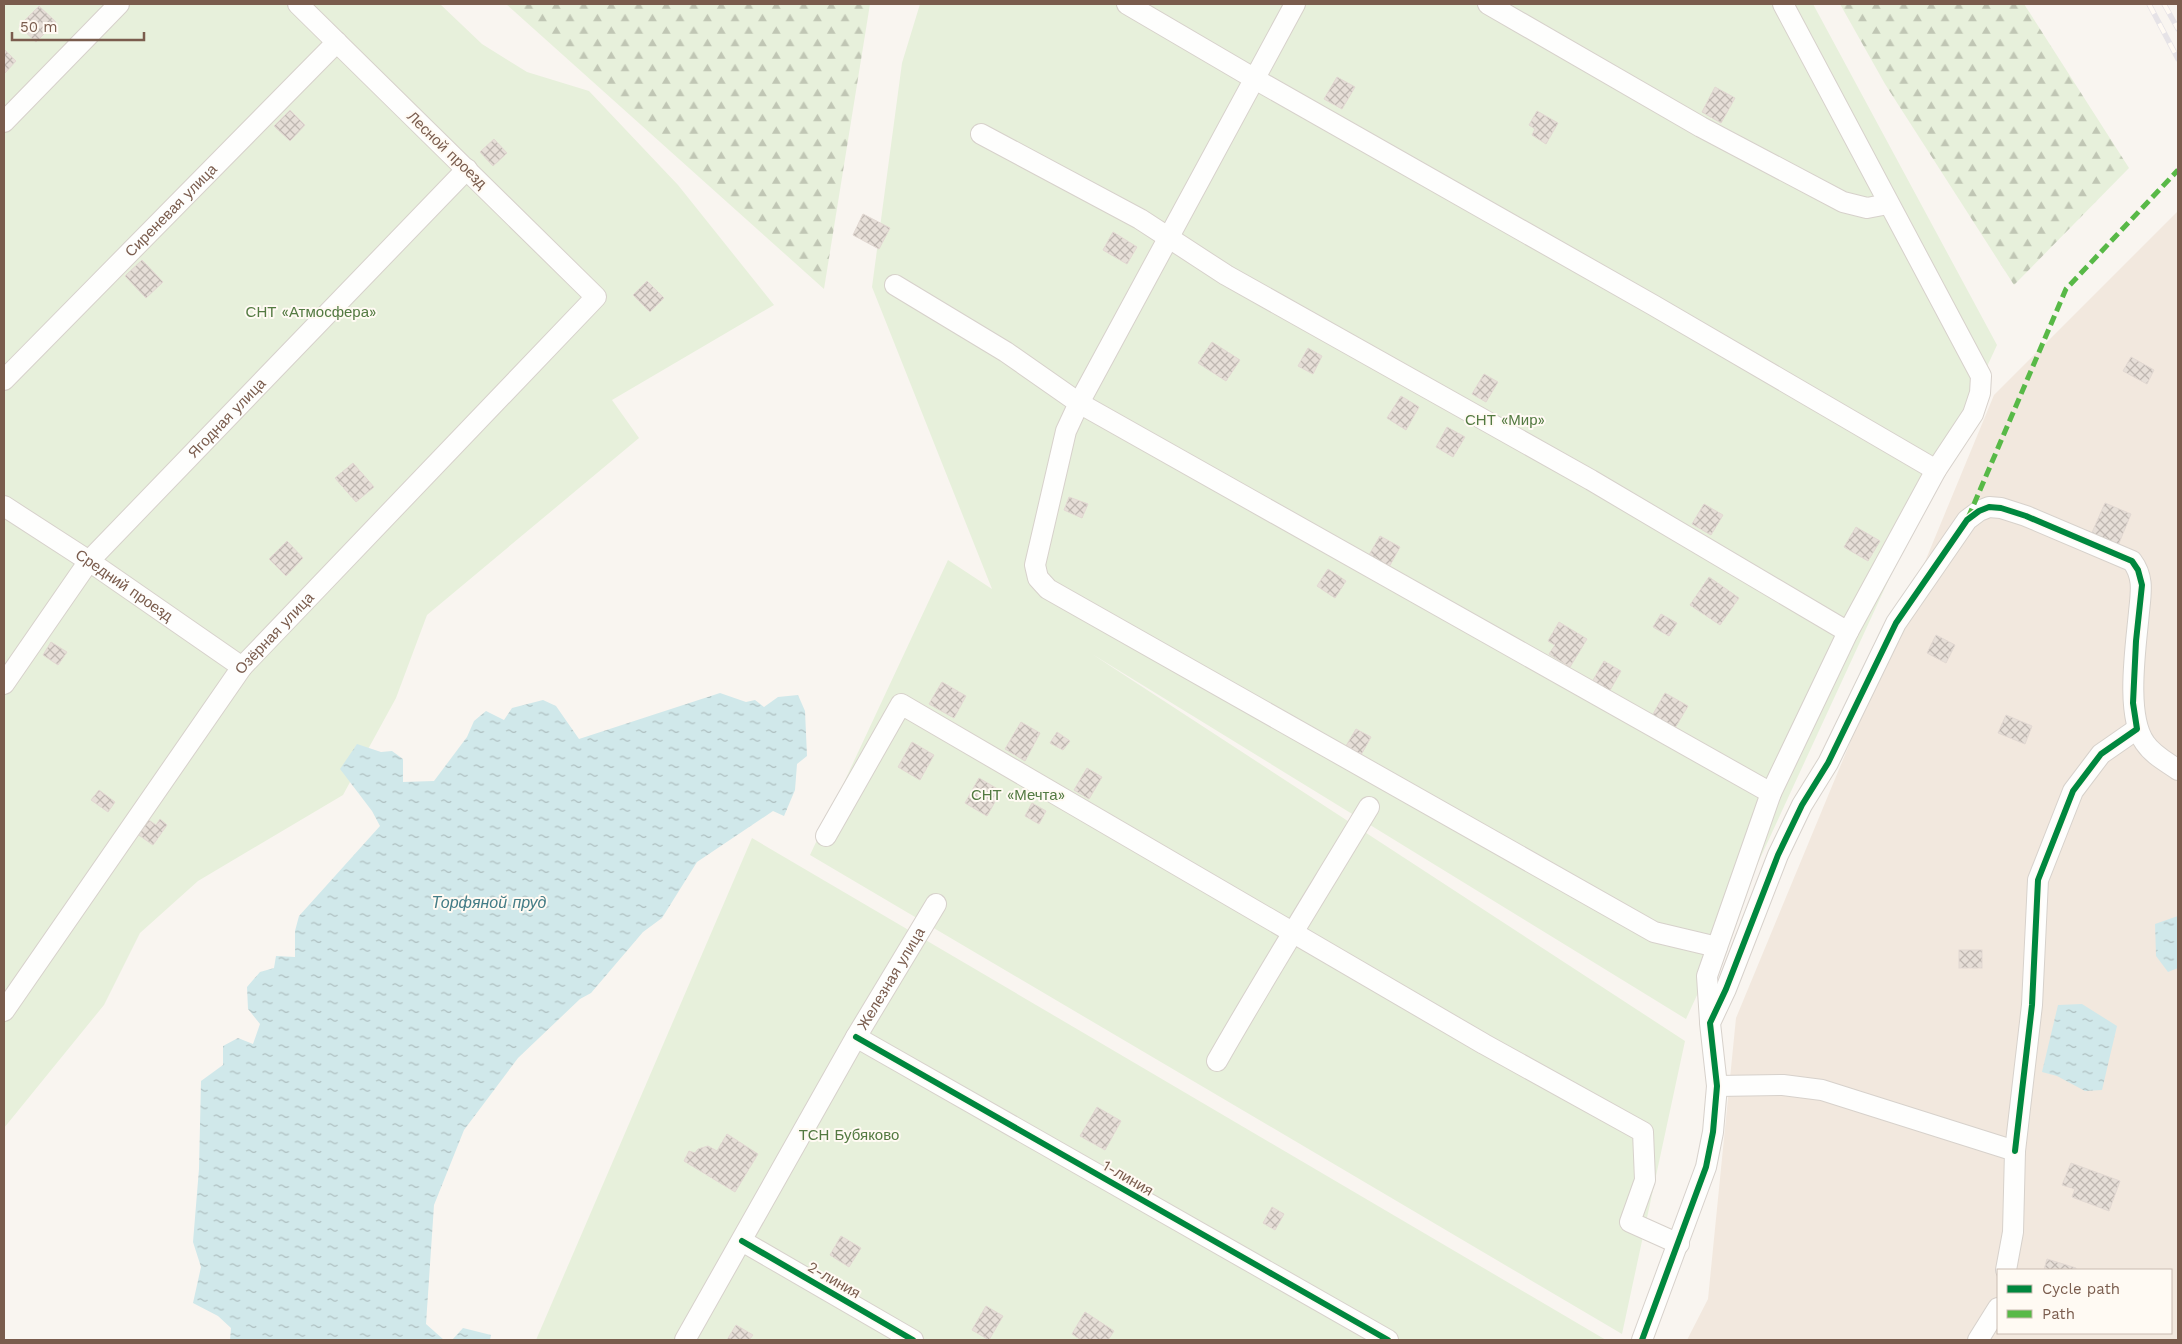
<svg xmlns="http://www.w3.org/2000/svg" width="2182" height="1344" font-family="'Work Sans',sans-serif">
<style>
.residential{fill:#f2e8de;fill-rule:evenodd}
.green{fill:#e7f0db}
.forest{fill:url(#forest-firs)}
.water{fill:url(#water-ripples)}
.building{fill:url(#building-cross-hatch);stroke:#e2d8d2}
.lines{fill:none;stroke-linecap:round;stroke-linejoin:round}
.minor-casing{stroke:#d7d1cb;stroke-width:22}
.minor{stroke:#fefefd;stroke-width:20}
.rail-casing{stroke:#e6e3e7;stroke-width:5.5}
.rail{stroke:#fffaf3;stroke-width:4;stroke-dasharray:11;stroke-linecap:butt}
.quiet{stroke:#58b947;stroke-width:5;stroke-dasharray:10 5;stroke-linecap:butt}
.cycleway-casing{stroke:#fffaf3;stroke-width:9}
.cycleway{stroke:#00873e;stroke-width:6}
.labels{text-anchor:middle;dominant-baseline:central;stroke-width:4;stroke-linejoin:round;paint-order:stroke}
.street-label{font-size:15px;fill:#7a5c4d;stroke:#fffaf3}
.park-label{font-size:15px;fill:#537a41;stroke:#fffaf3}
.water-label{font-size:16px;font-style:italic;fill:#437c86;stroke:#fffaf3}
</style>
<defs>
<pattern id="forest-firs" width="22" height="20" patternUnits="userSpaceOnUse" patternTransform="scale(1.25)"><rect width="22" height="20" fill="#e7f0db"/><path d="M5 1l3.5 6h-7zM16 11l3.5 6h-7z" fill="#c0c6b4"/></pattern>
<pattern id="water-ripples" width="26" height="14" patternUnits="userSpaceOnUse" patternTransform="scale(1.25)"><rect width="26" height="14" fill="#d0e8ea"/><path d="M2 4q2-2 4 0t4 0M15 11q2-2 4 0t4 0" fill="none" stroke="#aebfc0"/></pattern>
<pattern id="building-cross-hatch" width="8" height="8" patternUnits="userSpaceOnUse" patternTransform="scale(1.25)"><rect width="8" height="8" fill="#e6ded7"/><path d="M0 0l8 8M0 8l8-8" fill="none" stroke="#bfb7b1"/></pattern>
</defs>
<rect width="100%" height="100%" fill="#f9f5f0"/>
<path class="residential" d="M2178,211V1340H1687L1708,1299L1736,1018L1994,395ZM1998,1270H2171V1333H1998Z"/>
<g class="green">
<polygon points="4,4 440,4 482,44 527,72 589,91 678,185 774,305 612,400 639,438 427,615 396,698 343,795 198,881 140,933 104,1005 4,1128"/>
<polygon points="920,4 1813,4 1997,345 1686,1019 1092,654 1685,1041 1622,1334 810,855 948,560 992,589 872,287 902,63"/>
<polygon points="752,838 1606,1340 536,1340"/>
</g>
<g class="forest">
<polygon points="506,4 870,4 824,289"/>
<polygon points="1840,4 2024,4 2129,168 2014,285 1885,84"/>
</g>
<g class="water">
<polygon points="720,693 746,702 755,700 764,707 778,697 798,695 805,711 807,756 797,764 795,790 784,816 773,811 697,862 662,918 643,932 591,993 580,999 518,1058 464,1130 434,1205 426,1324 444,1340 230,1340 231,1328 218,1316 193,1303 201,1267 193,1242 199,1169 201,1081 223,1065 223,1046 238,1038 253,1044 260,1024 248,1009 247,987 260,972 274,968 276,956 295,957 295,931 299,916 380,826 372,811 340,769 357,744 381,752 392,751 403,759 403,782 434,781 467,737 474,721 486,711 504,720 512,708 543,700 556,706 579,739"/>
<polygon points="2178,916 2178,968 2168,972 2156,956 2155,924"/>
<polygon points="2082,1004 2117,1026 2102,1090 2085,1091 2057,1076 2042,1072 2058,1005"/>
<polygon points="463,1328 491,1335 490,1340 452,1340"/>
</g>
<g class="building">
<polygon points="39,6 56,22 36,42 19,26"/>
<polygon points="4,49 16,61 4,74"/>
<polygon points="1337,77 1355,87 1342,109 1324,99"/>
<polygon points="1715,87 1735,98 1721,123 1702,112"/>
<polygon points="290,110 305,125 290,141 274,126"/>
<polygon points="1537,111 1558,123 1546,144 1532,135 1535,129 1529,125"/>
<polygon points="494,139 507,153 493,166 480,152"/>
<polygon points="863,214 890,228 879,249 853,235"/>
<polygon points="1113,232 1137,247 1127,264 1103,250"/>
<polygon points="142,260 163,282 146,298 125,276"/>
<polygon points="647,281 664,298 650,312 633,295"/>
<polygon points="1212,342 1240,360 1226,381 1198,363"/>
<polygon points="1308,348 1322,356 1313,374 1298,366"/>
<polygon points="2131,357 2154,370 2147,384 2123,371"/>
<polygon points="1484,374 1498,382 1486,402 1472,394"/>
<polygon points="1401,396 1419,407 1406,430 1387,418"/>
<polygon points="1447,427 1465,437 1453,457 1436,447"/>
<polygon points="353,463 374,487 356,502 335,478"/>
<polygon points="1069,497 1088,504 1082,518 1064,510"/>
<polygon points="2105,503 2131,514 2117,548 2090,537"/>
<polygon points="1704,504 1723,515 1711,535 1692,524"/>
<polygon points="1856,527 1880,541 1868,561 1844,547"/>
<polygon points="1380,536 1400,547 1389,567 1369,555"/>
<polygon points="287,541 303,558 286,576 269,559"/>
<polygon points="1328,569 1346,581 1335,598 1317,586"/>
<polygon points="1709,577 1739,598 1720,625 1690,605"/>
<polygon points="1661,614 1677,623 1669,636 1653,627"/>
<polygon points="1559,622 1587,639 1570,667 1549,654 1555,645 1548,641"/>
<polygon points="1936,635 1955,645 1946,663 1927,653"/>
<polygon points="51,642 67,652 58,665 43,655"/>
<polygon points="1604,661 1621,671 1609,692 1592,682"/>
<polygon points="942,682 966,696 954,718 929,704"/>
<polygon points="1665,693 1688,706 1675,728 1652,716"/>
<polygon points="2006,715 2032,726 2025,744 1998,733"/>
<polygon points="1021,722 1040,733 1025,761 1005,749"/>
<polygon points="1356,729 1371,737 1361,755 1346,746"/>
<polygon points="1057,732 1070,741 1063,750 1050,743"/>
<polygon points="912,742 934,755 920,780 898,767"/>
<polygon points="1087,768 1102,777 1089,799 1074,790"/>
<polygon points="979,778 1001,791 987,816 965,803"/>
<polygon points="99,790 115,802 108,812 91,800"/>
<polygon points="1032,803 1046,811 1039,824 1025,816"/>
<polygon points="143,816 156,825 160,819 167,825 153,845 133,831"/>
<rect x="1959" y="950" width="23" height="18"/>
<polygon points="1097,1107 1121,1121 1105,1150 1080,1136"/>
<polygon points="727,1134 758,1154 735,1192 684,1161 689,1151 695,1153 698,1149 708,1146 717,1151"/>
<polygon points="2071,1163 2120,1181 2109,1211 2072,1197 2075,1189 2062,1185"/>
<polygon points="1272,1207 1284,1214 1275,1230 1263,1223"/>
<polygon points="841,1236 861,1248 849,1267 830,1255"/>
<polygon points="2047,1259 2076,1268 2076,1270 2044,1270"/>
<polygon points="986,1306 1003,1316 989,1340 972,1330"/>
<polygon points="1085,1312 1114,1331 1108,1340 1081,1340 1072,1334"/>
<polygon points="736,1325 753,1335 749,1340 727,1340"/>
</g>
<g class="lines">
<defs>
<g id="minor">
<polyline points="1127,4 1255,79 1653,305 1936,470"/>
<polyline points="1295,4 1079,403 1066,431 1035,565 1038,578 1048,589 1654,932 1717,947"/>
<polyline points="1488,4 1701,127 1843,202 1867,208 1888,204"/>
<polyline points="4,122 119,4"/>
<polyline points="981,134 1140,219 1226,275 1591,480 1848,632"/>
<polyline points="895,285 1006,352 1079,403 1771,793"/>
<path id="s1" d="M4,380L337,42"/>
<path id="s2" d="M4,506L89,561L242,667"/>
<path id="s3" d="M4,684L89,561L467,169"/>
<polyline points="826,836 901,704 1484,1044 1643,1132 1645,1180 1630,1222 1679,1244"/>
<path id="s4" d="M4,1011L242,667L596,297L298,4"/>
<polyline points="1710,1021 1707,976 1771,793 1848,632 1936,470 1973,414 1980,393 1981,376 1783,4"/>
<polyline points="856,1037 1388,1340"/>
<path d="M1217,1061C1266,975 1318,892 1369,807"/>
<polyline points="1717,1086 1783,1085 1822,1090 2015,1151 2013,1232 2006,1270"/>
<polyline points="2015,1151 2032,1005 2038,880 2073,791 2101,754 2137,729"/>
<polyline points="742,1241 913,1340"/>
<path id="s5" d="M685,1340L856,1037L936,904"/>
<path d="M1642,1340L1706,1167L1713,1132L1717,1086L1710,1023L1726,989L1778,855L1802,805L1828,763L1896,623L1967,520L1979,511L1989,507L2001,508L2026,516L2132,561C2144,577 2141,592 2139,612C2136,646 2125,715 2145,743C2153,755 2167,762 2178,770"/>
<polyline points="1978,1340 1998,1308"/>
</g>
</defs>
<use href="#minor" class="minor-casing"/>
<use href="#minor" class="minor"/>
<defs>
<g id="rail">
<polyline points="2149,4 2178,59"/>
<polyline points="2164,4 2178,29"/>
</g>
</defs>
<use href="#rail" class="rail-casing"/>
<use href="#rail" class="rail"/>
<polyline class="quiet" points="1968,518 2066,289 2178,170"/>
<defs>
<g id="cycleway">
<polyline points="856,1037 1388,1340"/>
<polyline points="742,1241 913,1340"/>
<polyline points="1642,1340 1706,1167 1713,1132 1717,1086 1710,1023 1726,989 1778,855 1802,805 1828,763 1896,623 1967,520 1979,511 1989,507 2001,508 2026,516 2132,561 2138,570 2142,585 2136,641 2133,703 2137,729 2101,754 2073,791 2038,880 2032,1005 2015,1151"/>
</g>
</defs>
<use href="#cycleway" class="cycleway-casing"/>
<use href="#cycleway" class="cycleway"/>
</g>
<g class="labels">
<g class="street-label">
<text transform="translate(447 150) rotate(44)">Лесной проезд</text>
<text stroke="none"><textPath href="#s1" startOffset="238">Сиреневая улица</textPath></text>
<text stroke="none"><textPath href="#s3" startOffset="348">Ягодная улица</textPath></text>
<text stroke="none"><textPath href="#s2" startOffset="144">Средний проезд</textPath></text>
<text stroke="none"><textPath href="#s4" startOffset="465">Озёрная улица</textPath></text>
<text stroke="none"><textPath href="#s5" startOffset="416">Железная улица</textPath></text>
<text transform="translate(1128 1178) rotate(30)">1-линия</text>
<text transform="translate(834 1280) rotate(30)">2-линия</text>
</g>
<g class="park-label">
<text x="311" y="312">СНТ «Атмосфера»</text>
<text x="1505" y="420">СНТ «Мир»</text>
<text x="1018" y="795">СНТ «Мечта»</text>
<text x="849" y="1135">ТСН Бубяково</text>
</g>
<g class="water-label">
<text x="489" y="902">Торфяной пруд</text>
</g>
</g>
<rect width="2182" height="1344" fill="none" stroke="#7a5c4d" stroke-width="10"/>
<rect x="1997" y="1269" width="175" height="65" fill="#fffaf3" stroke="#cabbb1"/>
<rect x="2007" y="1285" width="25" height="8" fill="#00873e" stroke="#cabbb1"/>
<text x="2042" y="1294" font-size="15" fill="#7a5c4d">Cycle path</text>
<rect x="2007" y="1310" width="25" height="8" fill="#58b947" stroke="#cabbb1"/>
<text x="2042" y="1319" font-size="15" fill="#7a5c4d">Path</text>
<path d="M12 32v8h132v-8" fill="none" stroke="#7a5c4d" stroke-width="2.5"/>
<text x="20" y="32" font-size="15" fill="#7a5c4d" stroke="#fffaf3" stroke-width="4" paint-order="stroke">50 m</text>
</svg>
